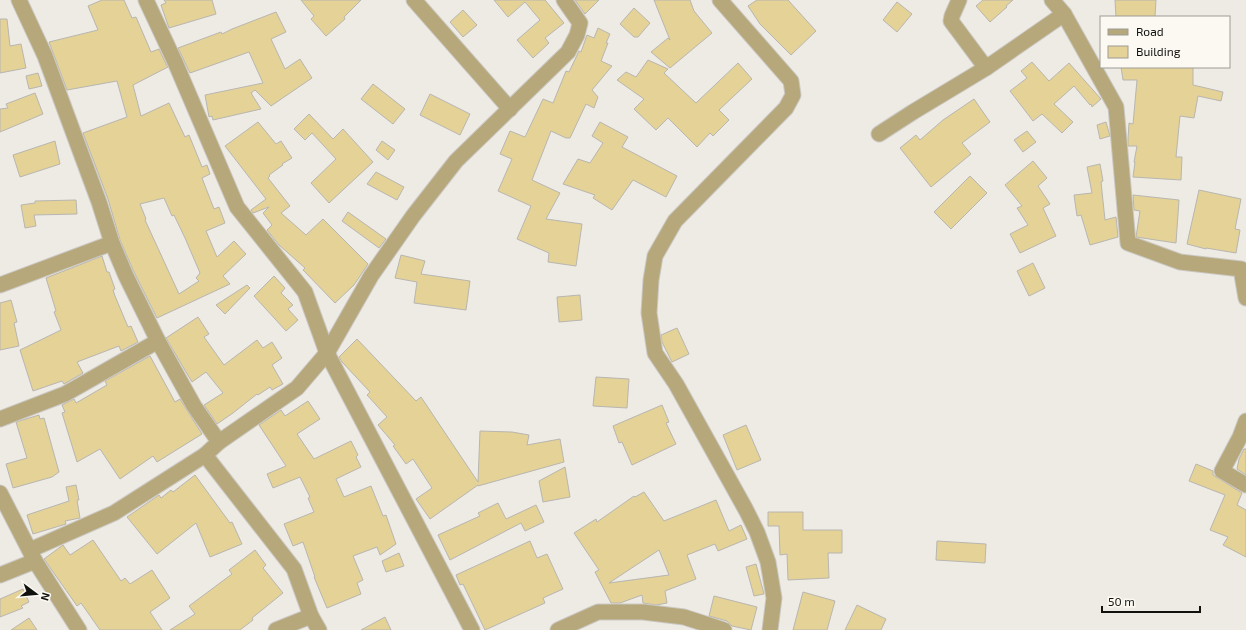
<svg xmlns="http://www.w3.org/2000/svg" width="1246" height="630" font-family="'Exo 2',sans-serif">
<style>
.building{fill:#e4d296;stroke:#b8b6b0;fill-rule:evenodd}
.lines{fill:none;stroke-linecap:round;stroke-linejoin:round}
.minor-casing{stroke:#cbc8c3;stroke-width:17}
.minor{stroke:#b6a87b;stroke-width:15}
</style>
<rect width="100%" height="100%" fill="#eeebe5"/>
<g class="building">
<path d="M102,0H124L132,18L136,17L151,52L159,49L167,66L168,67L133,85L141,116L169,103L185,137L189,135L202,167L207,165L210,174L202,178L214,209L219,207L225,223L206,231L217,257L234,241L246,254L223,276L230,284L157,318L134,272L120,240L108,199L83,133L127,117L117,81L67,90L49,42L98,30L88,6ZM164,198L172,216L174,215L185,238L200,273L196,278L199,281L179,294L145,220L146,219L140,204Z"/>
<polygon points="164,0 212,0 216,14 169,28 161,5 166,3"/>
<polygon points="301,0 361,0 344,17 345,19 326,36 311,19 314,16"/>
<polygon points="494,0 545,0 564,23 545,38 549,43 533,58 517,40 540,20 525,2 508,17"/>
<polygon points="575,0 599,0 585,14"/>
<polygon points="654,0 690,0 694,11 712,33 670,68 651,52 668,38 670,40"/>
<polygon points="757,0 788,0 816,31 791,55 760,24 748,6"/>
<polygon points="983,0 1013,0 1006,6 1007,7 990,22 976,6"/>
<polygon points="1115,0 1156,0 1155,17 1116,17"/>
<polygon points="897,2 912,14 897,32 883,20"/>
<polygon points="634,8 650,23 638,37 634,37 620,24"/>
<polygon points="463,10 477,25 463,37 450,22"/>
<polygon points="276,12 286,32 271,39 285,69 300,59 312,78 271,106 255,90 251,93 261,109 213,120 212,116 209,117 205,95 263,83 249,52 190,73 178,48 221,32 222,34 232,29"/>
<polygon points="0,19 7,19 10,46 21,44 26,68 0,73"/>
<polygon points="598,28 610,34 606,43 608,43 601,61 612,66 592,90 598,97 594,108 586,104 570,138 566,138 551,131 532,180 560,193 546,219 582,224 576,266 548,262 549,253 517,239 531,206 498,191 512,159 500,154 510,131 525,137 543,99 553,103 566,71 569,72 579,51 581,52 587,35 594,38"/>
<polygon points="648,60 668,69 664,73 696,103 738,63 752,79 719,110 729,120 713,136 710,133 697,147 668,118 656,130 634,109 644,99 617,80 626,72 636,77"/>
<polygon points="1032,62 1049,81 1069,63 1101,99 1092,107 1091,104 1090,105 1074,86 1054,104 1073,122 1062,133 1042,114 1033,121 1010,91 1027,78 1021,71"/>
<polygon points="1121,67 1193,67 1193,85 1223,92 1221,101 1198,96 1194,118 1180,116 1176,157 1182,157 1181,180 1133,177 1135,162 1134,162 1137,146 1128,146 1128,139 1129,123 1133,124 1137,80 1123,80"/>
<polygon points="38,73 42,86 29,89 26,76"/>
<polygon points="373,84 405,109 393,124 361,99"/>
<polygon points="35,93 43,114 0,132 0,109 8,108 6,104"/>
<polygon points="430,94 470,114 460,135 420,115"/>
<polygon points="974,99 990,122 962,143 971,154 931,187 900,148 916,135 920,140 943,120"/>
<polygon points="309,114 333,139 343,129 373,162 329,203 311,183 336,159 312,133 305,140 294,129"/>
<polygon points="258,122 276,144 281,141 292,158 282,164 283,165 269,175 270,176 268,178 290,206 281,213 306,235 323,219 368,264 354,285 335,303 303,270 305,268 279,245 267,230 272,225 263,213 269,207 253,213 251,210 266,199 225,146"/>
<polygon points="600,122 628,137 622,147 677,176 666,197 633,180 612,210 593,198 595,195 563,184 578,159 590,163 603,143 592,136"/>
<polygon points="1106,122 1110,136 1100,139 1097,125"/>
<polygon points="1027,131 1036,142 1023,152 1014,140"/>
<polygon points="55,141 60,164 20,177 13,155"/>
<polygon points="382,141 395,150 388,160 376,150"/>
<polygon points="1033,161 1047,178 1038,186 1050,204 1043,208 1056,236 1020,253 1010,234 1028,225 1017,208 1022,206 1005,185"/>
<polygon points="1100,164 1103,181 1101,182 1105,220 1116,217 1118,237 1090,245 1081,215 1077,216 1074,195 1092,193 1087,167"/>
<polygon points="376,172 404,187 397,200 367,184"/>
<polygon points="970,176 987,193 951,229 934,212"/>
<polygon points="1199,190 1241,199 1235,229 1240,230 1236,253 1206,248 1206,249 1187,244"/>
<polygon points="1133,195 1179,200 1176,243 1136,237 1140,211 1134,210"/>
<polygon points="76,200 77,214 34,215 36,226 25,228 21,205 35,203 35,201"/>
<polygon points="348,212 386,239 379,248 342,221"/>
<polygon points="401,255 425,261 421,274 470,281 466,310 414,303 417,282 395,278"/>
<polygon points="102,256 107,272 109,272 115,289 113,290 115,296 128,327 131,326 138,342 121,351 119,346 77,362 83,373 64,384 62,381 33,391 20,350 61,330 54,312 56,311 46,278"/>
<polygon points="1033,263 1045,288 1029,296 1017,271"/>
<polygon points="274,276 285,288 281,293 293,305 288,309 298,320 286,331 254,296"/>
<polygon points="247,285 250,288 225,314 216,305"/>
<polygon points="580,295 582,320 559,322 557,297"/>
<polygon points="11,300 17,322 14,323 19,346 0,350 0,303"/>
<polygon points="198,317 209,334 204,337 224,365 257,340 263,348 272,342 282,358 272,365 283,384 272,390 270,387 258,395 257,394 233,413 217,424 204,405 223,393 206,372 192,382 186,372 166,338"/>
<polygon points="677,328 689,354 672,362 662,342 661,335"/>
<polygon points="357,339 416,401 421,397 478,482 480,431 512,432 529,435 527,445 560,439 564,462 478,486 478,485 430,519 416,499 432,488 413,459 406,464 393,446 395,445 378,425 387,417 367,395 370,392 342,362 339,357"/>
<polygon points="150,356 175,402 180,399 202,434 157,462 153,456 120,479 100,449 77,462 62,413 65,412 62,405 74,399 76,403 107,385 105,381"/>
<polygon points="596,377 629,379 627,408 593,406"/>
<polygon points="308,401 320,419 297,434 314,459 351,441 358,455 356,457 361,467 336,479 344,497 371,486 383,516 386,515 396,544 380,555 377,547 353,556 363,580 357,583 361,594 327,608 314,577 315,577 303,542 293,546 284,524 314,512 308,498 310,497 300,477 273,488 267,474 286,466 259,425 281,410 285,416"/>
<polygon points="662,405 669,422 666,423 676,444 632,465 622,442 619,443 613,426"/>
<polygon points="39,415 40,419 44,418 59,472 52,477 13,488 6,464 27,458 16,422"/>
<polygon points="746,425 761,460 737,470 723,435"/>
<polygon points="1244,449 1246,449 1246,475 1237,469 1239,459"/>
<polygon points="1196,464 1213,471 1213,475 1242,493 1237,505 1246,510 1246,557 1223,545 1228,537 1210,530 1225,495 1189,481"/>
<polygon points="565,467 570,497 543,502 539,481"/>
<polygon points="195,475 230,523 232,522 242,544 210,557 196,523 157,554 127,517 159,495 161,498 171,490 173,492"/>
<polygon points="76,485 79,500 77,500 80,518 65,521 66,524 33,534 27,515 69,501 66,487"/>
<path d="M644,492L664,521L716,500L729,531L741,525L747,539L718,551L715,544L687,555L696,579L665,591L667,603L656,605L643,603L642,595L620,603H611L595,572L599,570L574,533L596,519L597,522L634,496L635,497ZM659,550L669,575L609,583Z"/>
<polygon points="498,503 506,519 536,505 544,522 525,531 521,523 450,560 438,535 480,516 478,513"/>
<polygon points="768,512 803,512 803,530 842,530 842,553 828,553 829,578 788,580 787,554 780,555 779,526 768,526"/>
<polygon points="93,540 121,581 125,578 130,584 152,570 170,598 150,612 162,630 100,630 81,603 77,606 44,559 63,545 70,555"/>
<polygon points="530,541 537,558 547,554 563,589 543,598 545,603 485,630 463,584 460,585 456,575"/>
<polygon points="937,541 986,544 985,563 936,560"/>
<polygon points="255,550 266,565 263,568 283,593 252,618 253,620 240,630 170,630 195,614 189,606 232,574 229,570"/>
<polygon points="399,553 404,566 386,572 382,561"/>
<polygon points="756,564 764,594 754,596 746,567"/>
<polygon points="23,589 29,602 21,606 23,608 0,617 0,599"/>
<polygon points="803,592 835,601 827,630 793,630"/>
<polygon points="714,596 757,607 751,630 732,626 727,621 709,616"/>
<polygon points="857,605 886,619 881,630 845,630"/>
<polygon points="385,617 391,630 361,630"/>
<polygon points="29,618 37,630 11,630"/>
</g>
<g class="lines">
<defs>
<g id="minor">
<polyline points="19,0 45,56 99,202 112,243 126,276 158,341 194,406 219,442"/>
<polyline points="146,0 175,62 237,207 305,292 327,353 472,630"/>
<polyline points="414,0 510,109"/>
<polyline points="720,0 791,81 793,95 786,108 675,221 655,256 651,280 649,313 655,353 676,384 746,510 757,532 768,562 774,598 770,630"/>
<polyline points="959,0 952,16 951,21 986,68"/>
<polyline points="1052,0 1064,14 1116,107 1128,243 1180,262 1241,269 1246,298"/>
<polyline points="879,134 913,112 986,68 1064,14"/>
<polyline points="0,285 112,243"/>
<polyline points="0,419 65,394 158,341"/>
<polyline points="1246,421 1240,437 1222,471 1246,485"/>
<polyline points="205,455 294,569 311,616 319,630"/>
<polyline points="0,493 35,561 79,630"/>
<polyline points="30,550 114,513 205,455 219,442 297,388 327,353 371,276 413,216 456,161 568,52 577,35 580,23 564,0"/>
<polyline points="0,575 35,561"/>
<polyline points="276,630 311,616"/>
<polyline points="558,630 598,612 643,612 684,617 724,630"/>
</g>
</defs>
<use href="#minor" class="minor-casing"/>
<use href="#minor" class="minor"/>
</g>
<rect x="1100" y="16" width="130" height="52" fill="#fbf9f2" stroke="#9d9c97"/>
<rect x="1108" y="29" width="20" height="6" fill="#b6a87b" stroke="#9d9c97"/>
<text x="1136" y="36" font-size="12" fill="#11110e">Road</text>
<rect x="1108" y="46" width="20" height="12" fill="#e4d296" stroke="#9d9c97"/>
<text x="1136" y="56" font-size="12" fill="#11110e">Building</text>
<g transform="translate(36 594) rotate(106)" stroke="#fbf9f2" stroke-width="3" paint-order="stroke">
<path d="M0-3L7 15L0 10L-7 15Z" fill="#11110e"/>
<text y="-6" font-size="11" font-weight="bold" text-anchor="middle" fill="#11110e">N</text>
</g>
<path d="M1102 606v6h98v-6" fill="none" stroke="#11110e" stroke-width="2"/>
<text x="1108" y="606" font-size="12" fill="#11110e" stroke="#fbf9f2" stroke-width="3" paint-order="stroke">50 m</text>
</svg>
